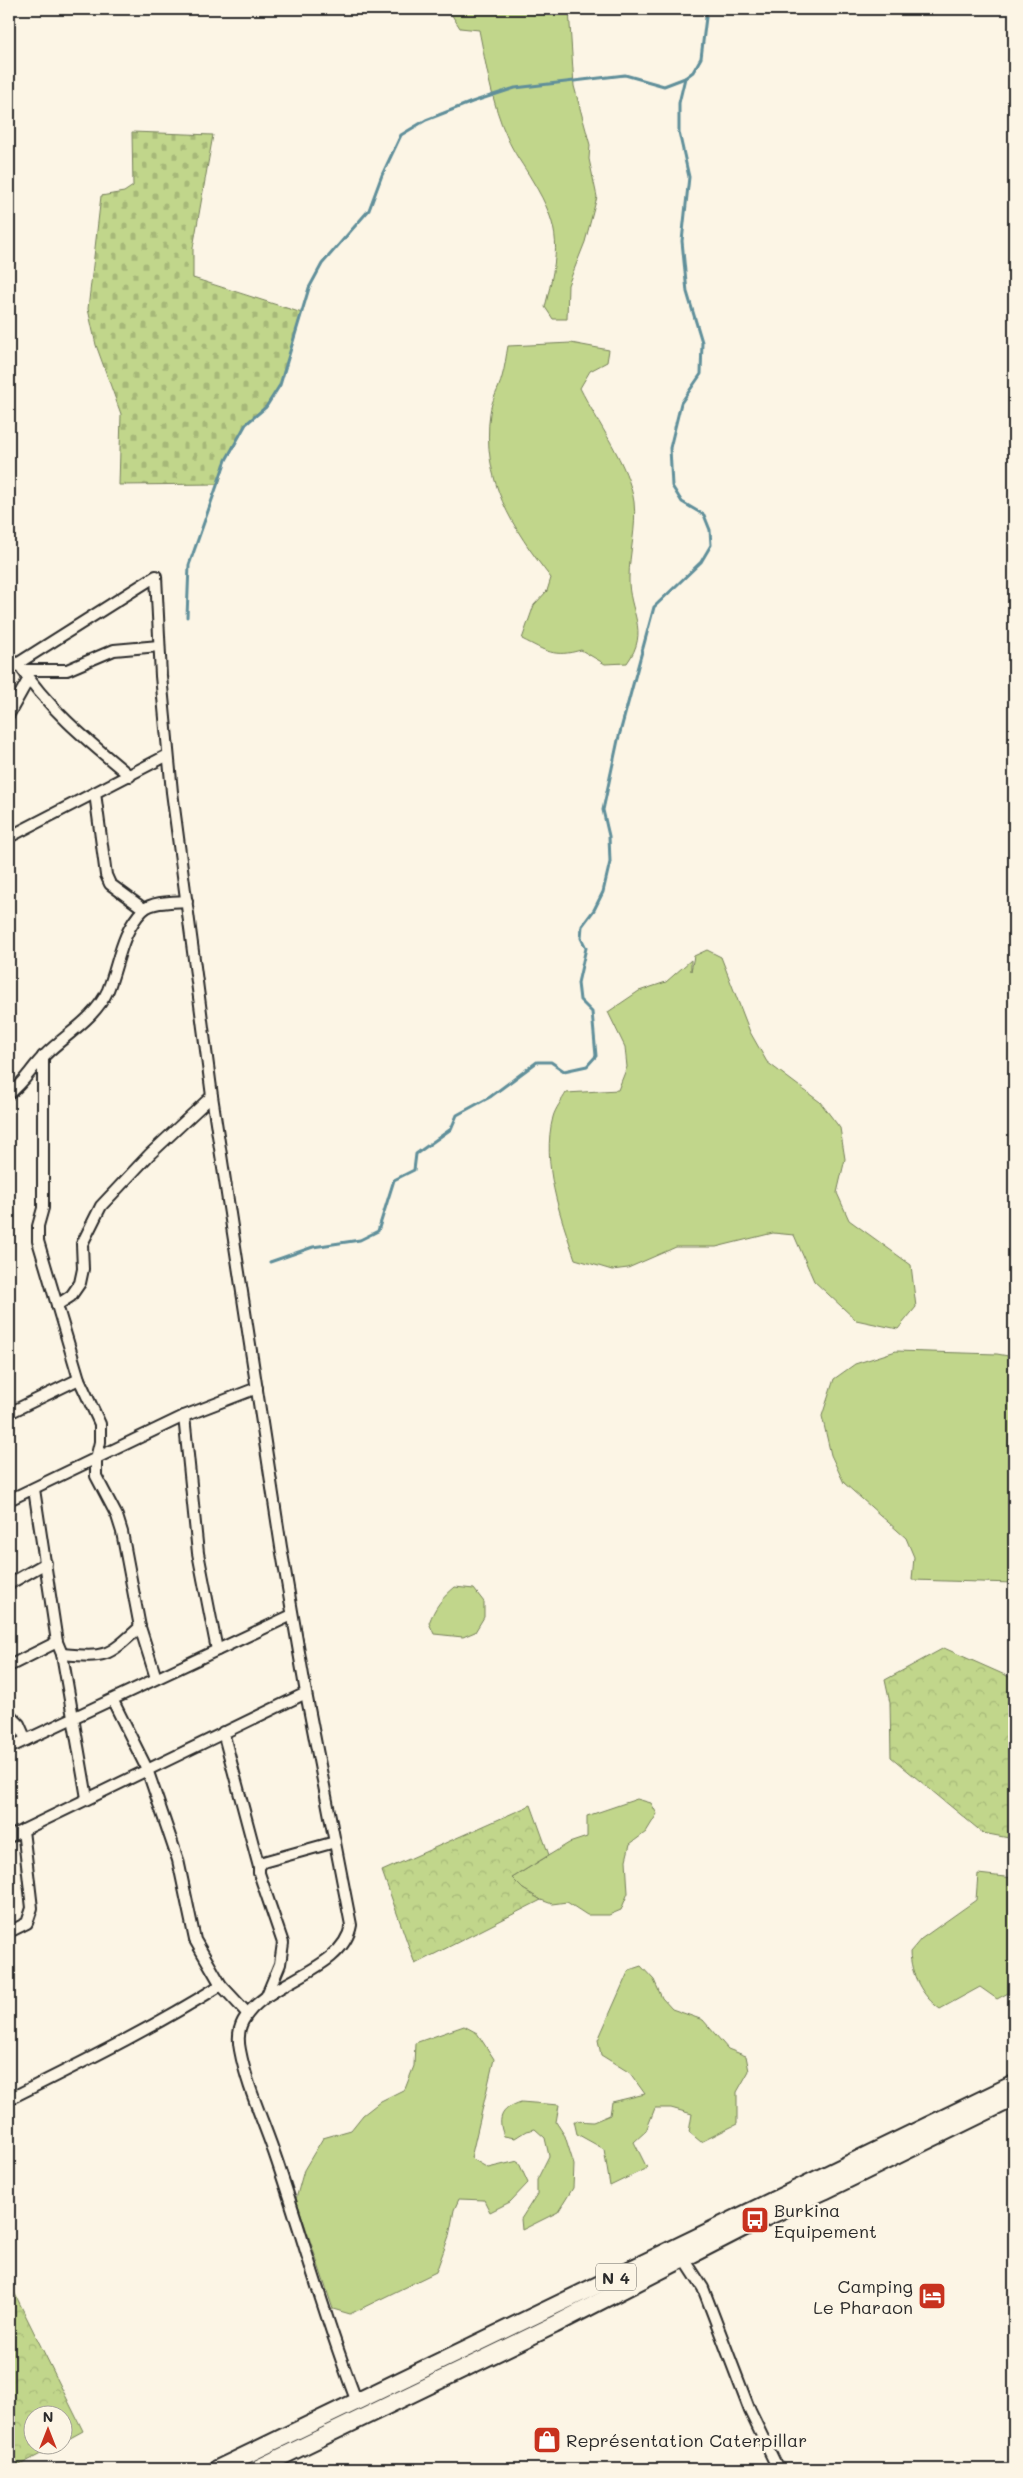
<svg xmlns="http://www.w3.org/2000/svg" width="1023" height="2478" font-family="Mali,sans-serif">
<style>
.green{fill:#c1d68b;stroke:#76805b}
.forest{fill:url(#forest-crowns);stroke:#76805b}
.cemetery{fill:url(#cemetery-stones);stroke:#76805b}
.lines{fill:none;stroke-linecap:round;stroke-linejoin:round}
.stream{stroke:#608f9a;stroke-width:3}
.minor-casing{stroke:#2b2b2b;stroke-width:14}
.trunk-casing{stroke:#2b2b2b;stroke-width:20}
.minor{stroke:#fcf5e5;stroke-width:10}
.trunk{stroke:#fcf5e5;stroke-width:16}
.labels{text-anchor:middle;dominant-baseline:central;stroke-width:5;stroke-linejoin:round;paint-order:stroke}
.shield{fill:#fcf5e5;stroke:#6a6863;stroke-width:1}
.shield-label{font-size:16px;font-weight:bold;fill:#2b2b2b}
.poi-label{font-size:18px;fill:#2b2b2b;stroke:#fcf5e5;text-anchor:start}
</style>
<defs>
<pattern id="forest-crowns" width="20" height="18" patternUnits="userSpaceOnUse" patternTransform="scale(1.25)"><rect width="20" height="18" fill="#c1d68b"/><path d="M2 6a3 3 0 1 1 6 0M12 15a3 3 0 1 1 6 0" fill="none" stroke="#a6b878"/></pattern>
<pattern id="cemetery-stones" width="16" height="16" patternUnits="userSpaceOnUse" patternTransform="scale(1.25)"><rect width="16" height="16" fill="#c1d68b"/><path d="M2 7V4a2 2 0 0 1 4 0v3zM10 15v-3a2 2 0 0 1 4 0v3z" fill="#a6b878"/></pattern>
</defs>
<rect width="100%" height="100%" fill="#fcf5e5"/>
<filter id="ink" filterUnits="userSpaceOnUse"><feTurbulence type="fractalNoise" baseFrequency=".02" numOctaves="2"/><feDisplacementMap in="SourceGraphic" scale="10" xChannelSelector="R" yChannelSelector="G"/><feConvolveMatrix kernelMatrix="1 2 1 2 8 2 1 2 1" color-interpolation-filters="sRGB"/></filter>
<g filter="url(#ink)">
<g class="green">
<path d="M448,9H569L574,86L590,145L589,159L597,197L585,242L568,285L567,319H553L545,307C559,251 563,231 532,180C524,166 513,152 507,137C492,105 486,64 479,30L460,28Z"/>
<path d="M571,343L609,350L607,362L590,371L580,388C597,422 629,465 634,502C637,528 629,553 629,578C628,612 651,630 627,663L605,664L581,650C554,658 546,651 522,639L534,605L547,591L551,578C512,528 481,479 490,413C491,401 499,389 502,377C505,367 506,356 508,346Z"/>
<path d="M707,950L721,957L750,1032L767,1062L820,1102L840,1128L845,1159L837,1193L849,1220L911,1265L916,1307L898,1329L856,1320L814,1281L794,1235L773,1233L716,1247H676L628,1268L612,1270L575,1259C560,1215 541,1163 553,1117C555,1109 562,1100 566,1093L618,1090L627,1067L625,1047L608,1012L639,991L666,982L691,960V971L694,956Z"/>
<polygon points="896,1351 997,1354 1014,1357 1014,1583 912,1580 914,1557 906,1538 844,1483 831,1455 822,1416 834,1379 855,1364"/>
<path d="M455,1587L474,1589L484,1602V1617L475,1632L463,1637L434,1634L429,1623C435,1607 442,1598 455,1587Z"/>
<polygon points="637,1799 651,1803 657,1814 646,1832 630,1844 626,1860 628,1893 621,1910 609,1915 587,1915 567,1902 552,1904 541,1900 523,1889 512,1878 569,1843 587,1837 587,1816"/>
<path d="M978,1874L1014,1878V1990L997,1999L980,1987L940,2009C922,1996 911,1975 910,1952L921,1939L976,1900Z"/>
<polygon points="641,1966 654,1980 662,1998 672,2009 703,2020 728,2049 746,2056 749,2071 737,2092 737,2124 701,2142 689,2132 692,2114 671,2108 655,2108 646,2131 634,2142 647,2168 610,2186 604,2149 577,2134 574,2121 593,2122 610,2115 612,2102 645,2094 630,2073 601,2055 598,2040 629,1970"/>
<polygon points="464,2026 477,2033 494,2059 471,2158 488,2168 518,2161 528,2183 510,2202 490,2212 484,2200 459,2199 454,2210 449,2236 436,2272 350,2314 333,2309 296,2199 304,2170 323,2138 351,2130 363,2115 381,2101 405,2089 414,2066 415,2043"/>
<path d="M521,2102L559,2105L556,2122L565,2136L574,2165L573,2188L558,2212L522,2230L521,2219L537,2194V2180L549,2156L545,2138L535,2129L526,2131L515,2138L504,2136C496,2116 503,2108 521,2102Z"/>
</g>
<g class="forest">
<polygon points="944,1648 1014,1679 1014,1839 983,1833 891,1757 890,1703 885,1680"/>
<polygon points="531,1805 549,1855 512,1878 523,1889 541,1900 415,1964 382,1871"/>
<polygon points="9,2282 83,2431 63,2442 62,2416 32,2416 32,2446 56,2446 12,2469 9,2469"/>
</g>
<polygon class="cemetery" points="132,132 213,135 193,248 193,278 302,313 280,385 266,407 246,424 226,460 219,484 119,485 121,414 96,345 88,309 101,196 124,192 133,186"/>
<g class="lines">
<g class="stream">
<polyline points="187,617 189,565 226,460 246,424 266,407 280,385 309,288 322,264 369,210 382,175 401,135 426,120 472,102 515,88 625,75 664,86 685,78"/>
<polyline points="270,1262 313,1247 360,1240 378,1231 394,1180 414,1170 416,1154 451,1129 457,1115 490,1097 537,1062 551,1062 564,1071 587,1066 596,1056 592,1012 580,1000 578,983 586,948 581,938 582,926 594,910 603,892 610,862 609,836 603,810 618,740 654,607 701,562 711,545 710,530 704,515 682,502 672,486 670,448 681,403 701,374 702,342 687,292 682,241 689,177 679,132 679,103 685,78 693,72 701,58 707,9"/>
</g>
<defs>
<g id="minor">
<path d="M18,663C47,708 89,742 130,776"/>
<path d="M9,669L156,576L161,676L172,792L212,1096L281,1547L306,1693L351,1925C343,1972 265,1980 243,2021C238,2030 238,2040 240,2050C247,2088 265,2124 277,2161C304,2241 326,2323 357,2402"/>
<polyline points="23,670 67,670 114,650 159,646"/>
<polyline points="9,714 28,680"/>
<polyline points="95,793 106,875 110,884 144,909"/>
<polyline points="9,837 168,755"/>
<polyline points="43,1056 43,1208 38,1226 38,1241 79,1379 100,1424 100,1442 96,1459 96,1476 117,1516 122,1532 140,1627 156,1678"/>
<path d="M9,1094C26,1081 31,1068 45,1055C66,1034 95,1019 108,990C119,963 121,932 143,910C153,901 174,902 187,901"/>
<polyline points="57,1305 71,1296 80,1283 83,1269 82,1244 101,1206 150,1154 212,1096"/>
<polyline points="9,1413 79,1379"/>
<polyline points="184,1416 198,1553 217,1650"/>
<polyline points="34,1489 57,1642 62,1654 87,1798"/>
<polyline points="9,1500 184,1416 257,1388"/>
<polyline points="9,1584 46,1563"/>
<path d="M62,1654C107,1658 107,1657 140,1627"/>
<polyline points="9,1666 57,1642"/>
<polyline points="113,1701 147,1769 178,1860 195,1940 221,1985 247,2013"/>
<polyline points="9,1714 19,1724 26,1740"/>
<polyline points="223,1732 259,1867"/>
<polyline points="9,1748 292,1615"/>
<polyline points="9,1837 306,1693"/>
<polyline points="9,1932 27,1923 32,1908 23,1830"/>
<polyline points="267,1995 280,1964 283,1943 259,1873 259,1867 263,1862 335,1842"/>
<path d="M9,2099C81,2063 153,2028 221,1985"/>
<polyline points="681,2254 703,2288 750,2411 778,2469"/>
</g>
<g id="trunk">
<polyline points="217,2469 1014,2084"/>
<polyline points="256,2469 554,2325 747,2226 824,2191 1014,2098"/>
</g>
</defs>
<use href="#minor" class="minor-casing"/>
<use href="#trunk" class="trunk-casing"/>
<use href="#minor" class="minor"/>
<use href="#trunk" class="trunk"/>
</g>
</g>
<defs>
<symbol id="bus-square" viewBox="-11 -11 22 22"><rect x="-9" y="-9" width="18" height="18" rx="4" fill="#c8321e" stroke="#fcf5e5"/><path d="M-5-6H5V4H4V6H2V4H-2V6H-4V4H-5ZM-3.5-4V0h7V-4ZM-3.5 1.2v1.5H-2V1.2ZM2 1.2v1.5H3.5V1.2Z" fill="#fff"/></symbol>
<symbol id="hotel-square" viewBox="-11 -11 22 22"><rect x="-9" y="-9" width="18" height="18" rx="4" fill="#c8321e" stroke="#fcf5e5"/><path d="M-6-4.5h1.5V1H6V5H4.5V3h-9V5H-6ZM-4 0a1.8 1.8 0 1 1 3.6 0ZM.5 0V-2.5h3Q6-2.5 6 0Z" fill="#fff"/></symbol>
<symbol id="shop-square" viewBox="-11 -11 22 22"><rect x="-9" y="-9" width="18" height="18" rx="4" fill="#c8321e" stroke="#fcf5e5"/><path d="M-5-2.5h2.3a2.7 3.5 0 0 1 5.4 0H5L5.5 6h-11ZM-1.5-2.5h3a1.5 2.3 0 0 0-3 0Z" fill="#fff"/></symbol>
</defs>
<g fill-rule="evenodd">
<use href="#bus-square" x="739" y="2204" width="32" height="32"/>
<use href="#hotel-square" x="916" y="2280" width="32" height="32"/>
<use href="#shop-square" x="531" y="2424" width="32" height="32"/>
</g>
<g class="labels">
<rect class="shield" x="596" y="2263.5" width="40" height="27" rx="4"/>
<g class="shield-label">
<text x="616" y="2277">N 4</text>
</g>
<g class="poi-label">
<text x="774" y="2210">Burkina<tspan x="774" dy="21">Equipement</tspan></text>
<text x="913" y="2286" text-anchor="end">Camping<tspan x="913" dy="21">Le Pharaon</tspan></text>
<text x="566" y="2440">Représentation Caterpillar</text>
</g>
</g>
<rect width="1023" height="2478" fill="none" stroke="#fcf5e5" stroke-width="30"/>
<rect x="15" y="15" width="993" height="2448" fill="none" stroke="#2b2b2b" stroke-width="2" filter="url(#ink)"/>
<g transform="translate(48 2430)"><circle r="24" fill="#fcf5e5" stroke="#a8a49b"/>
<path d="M0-4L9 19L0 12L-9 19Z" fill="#c8321e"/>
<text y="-8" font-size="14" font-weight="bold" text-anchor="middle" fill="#2b2b2b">N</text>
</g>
</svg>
